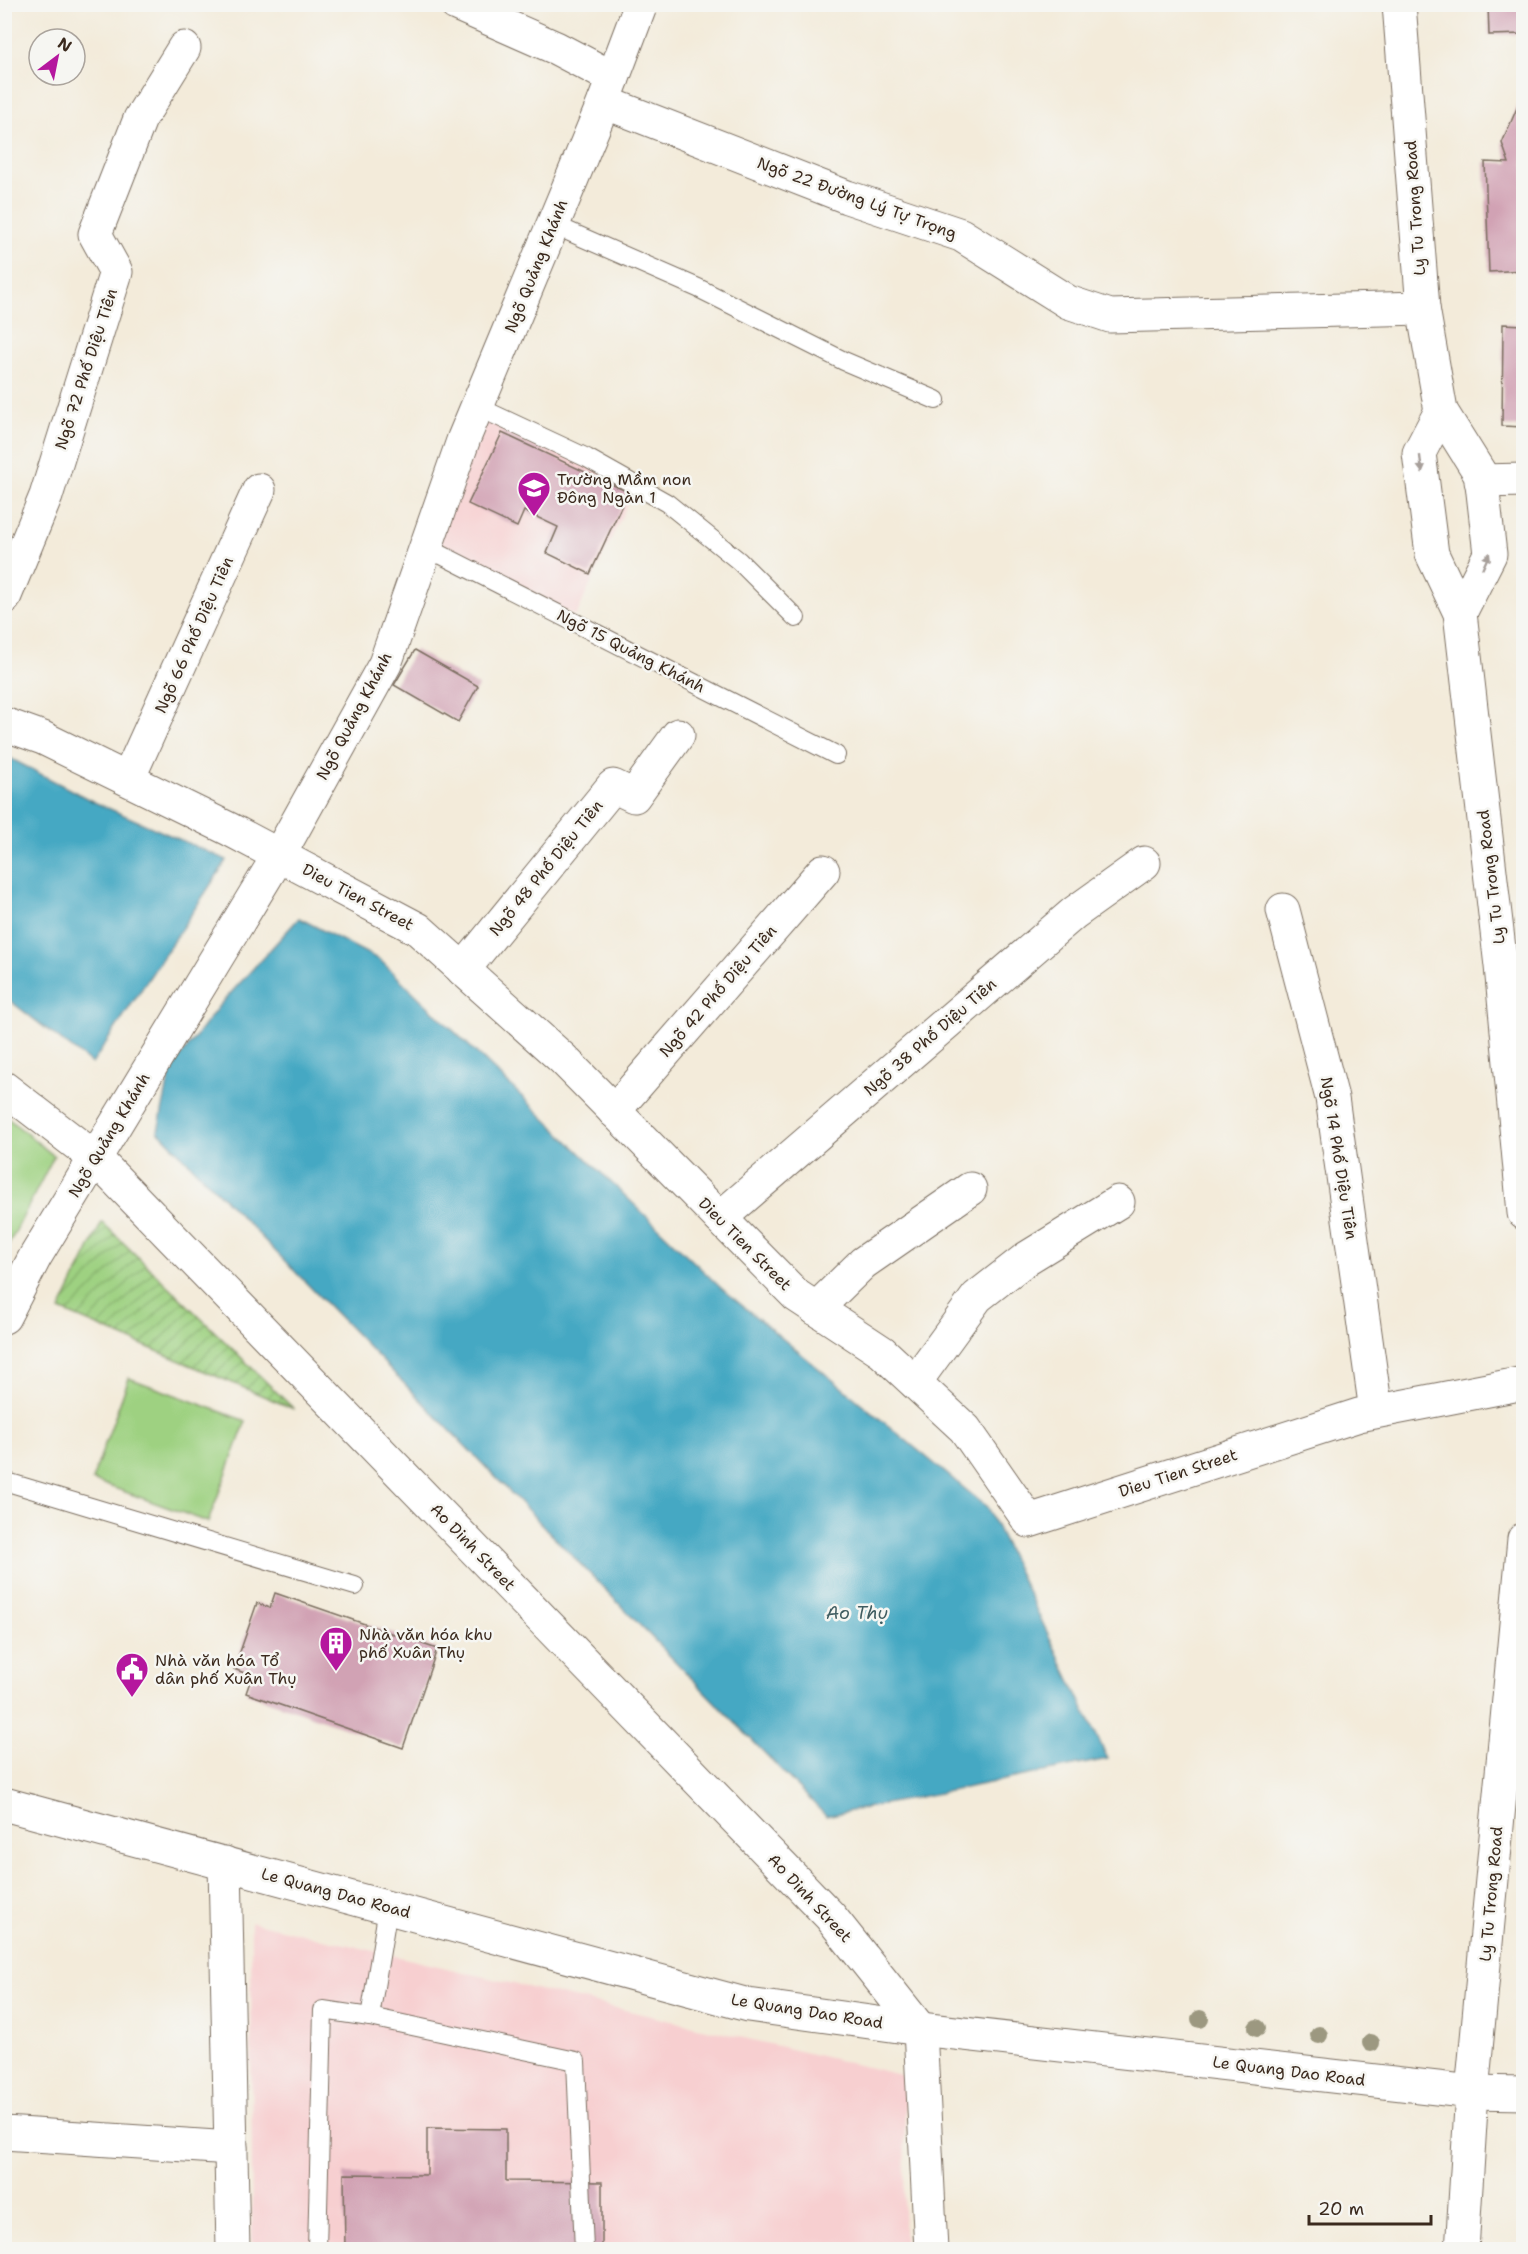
<svg xmlns="http://www.w3.org/2000/svg" width="1528" height="2254" font-family="'Shantell Sans',sans-serif">
<style>
.built{fill:#f7cfd0}
.garden{fill:url(#garden-furrows);stroke:#6c7e50;stroke-width:1.5}
.pitch{fill:#9ed181;stroke:#6c7e50;stroke-width:1.5}
.water{fill:#44a8c3;stroke:#406970;stroke-width:1.5}
.building{fill:#d1a2b4}
.lines{fill:none;stroke-linecap:round;stroke-linejoin:round}
.lane-casing{stroke:#7b6e60;stroke-width:20}
.street-casing{stroke:#7b6e60;stroke-width:35}
.secondary-casing{stroke:#7b6e60;stroke-width:35}
.lane{stroke:#fff;stroke-width:18}
.street{stroke:#fff;stroke-width:33}
.secondary{stroke:#fff;stroke-width:33}
.tree{fill:#9c9880}
.oneway{fill:#a79f9a}
.labels{text-anchor:middle;dominant-baseline:central;stroke-width:5;stroke-linejoin:round;paint-order:stroke}
.street-label{font-size:16px;fill:#3b2a1e;stroke:#f6f6f2}
.poi-label{font-size:16px;fill:#3b2a1e;stroke:#f6f6f2;text-anchor:start}
.water-label{font-size:18px;font-style:italic;fill:#3f5c60;stroke:#f6f6f2}
</style>
<defs>
<pattern id="garden-furrows" width="10" height="10" patternUnits="userSpaceOnUse" patternTransform="scale(1.5)"><rect width="10" height="10" fill="#9ed181"/><path d="M-1 1l2-2M0 10L10 0M9 11l2-2" fill="none" stroke="#82aa69"/></pattern>
</defs>
<rect width="100%" height="100%" fill="#f6f6f2"/>
<filter id="ink" filterUnits="userSpaceOnUse"><feTurbulence type="fractalNoise" baseFrequency=".0167" numOctaves="2"/><feDisplacementMap in="SourceGraphic" scale="12" xChannelSelector="R" yChannelSelector="G"/><feConvolveMatrix kernelMatrix="1 2 1 2 8 2 1 2 1" color-interpolation-filters="sRGB"/></filter>
<filter id="wash" filterUnits="userSpaceOnUse"><feTurbulence type="fractalNoise" baseFrequency=".008" numOctaves="4" result="noise"/><feDisplacementMap in="SourceGraphic" scale="24" xChannelSelector="R" yChannelSelector="G"/><feGaussianBlur stdDeviation="1.35" result="paint"/><feColorMatrix in="noise" values="0 0 0 0 0 0 0 0 0 0 0 0 0 0 0 0 0 1.4 0 .05"/><feComposite in="paint" operator="in"/></filter>
<g filter="url(#wash)">
<rect width="100%" height="100%" fill="#f3ebda"/>
<g class="built">
<polygon points="486,415 634,489 576,616 437,545"/>
<polygon points="251,1922 905,2076 904,2249 252,2249"/>
</g>
<polygon class="garden" points="102,1222 294,1409 60,1310"/>
<g class="pitch">
<polygon points="5,1116 54,1156 5,1252"/>
<polygon points="129,1378 246,1421 208,1522 92,1480"/>
</g>
<g class="water">
<polygon points="4,755 94,802 227,860 92,1064 5,997"/>
<polygon points="299,918 380,960 721,1288 987,1507 1108,1759 826,1816 158,1131 171,1069 218,1007"/>
</g>
<g id="blocks">
<g class="building">
<polygon points="1488,4 1524,4 1524,34 1489,35"/>
<polygon points="1520,101 1524,101 1524,270 1489,272 1485,162 1509,163 1502,143"/>
<polygon points="1503,324 1524,325 1524,427 1502,426"/>
<polygon points="502,433 628,492 590,574 547,553 558,527 524,511 517,527 468,504"/>
<polygon points="415,650 478,686 458,722 394,685"/>
<polygon points="275,1593 437,1649 403,1748 246,1693 252,1676 234,1669 257,1603 270,1608"/>
<polygon points="427,2128 506,2129 506,2181 602,2182 602,2250 345,2250 344,2174 427,2175"/>
</g>
</g>
</g>
<g filter="url(#ink)">
<use href="#blocks" fill-opacity="0" stroke="#7b6e60" stroke-width="1.5"/>
<g class="lines">
<defs>
<g id="lane">
<polyline points="554,225 698,288 844,361 936,400"/>
<polyline points="478,407 587,458 667,503 739,561 796,618"/>
<polyline points="426,547 836,755"/>
<polyline points="4,1481 355,1586"/>
<polyline points="370,2017 388,1908"/>
<polyline points="317,2250 323,2010 370,2017 576,2061 584,2250"/>
</g>
<g id="street">
<polyline points="456,4 556,48 613,78"/>
<polyline points="604,102 847,197 961,235 1068,302 1110,316 1423,308"/>
<polyline points="1481,481 1524,480"/>
<polyline points="4,598 46,496 116,272 95,234 140,119 184,48"/>
<polyline points="4,724 43,738 229,829 418,929 563,1059 797,1296 882,1352 965,1429 1029,1521 1359,1415 1524,1383"/>
<polyline points="128,779 259,490"/>
<polyline points="1283,910 1332,1098 1376,1411"/>
<polyline points="463,970 613,786 634,796 678,735"/>
<polyline points="4,1088 95,1158 830,1916 920,2029 931,2250"/>
<polyline points="614,1111 823,871"/>
<polyline points="720,1218 1074,913 1144,863"/>
<polyline points="816,1309 863,1263 970,1189"/>
<polyline points="4,1317 35,1257 279,855 385,664 464,438 604,102 641,4"/>
<polyline points="915,1382 977,1297 1027,1258 1118,1202"/>
<polyline points="225,1863 233,2250"/>
<polyline points="4,2133 231,2148"/>
</g>
<g id="secondary">
<polyline points="1399,4 1423,308 1441,411 1481,475 1490,554 1460,613"/>
<polyline points="1441,411 1419,453 1432,554 1460,613 1501,966 1524,1213"/>
<polyline points="4,1804 748,2005 920,2029 1472,2092 1524,2093"/>
<polyline points="1462,2250 1472,2092 1524,1539"/>
</g>
</defs>
<use href="#lane" class="lane-casing"/>
<use href="#street" class="street-casing"/>
<use href="#secondary" class="secondary-casing"/>
<use href="#lane" class="lane"/>
<use href="#street" class="street"/>
<use href="#secondary" class="secondary"/>
</g>
<g class="tree">
<circle cx="1200" cy="2019" r="9"/>
<circle cx="1257" cy="2028" r="9"/>
<circle cx="1319" cy="2035" r="9"/>
<circle cx="1371" cy="2043" r="9"/>
</g>
<defs><path id="oneway-solid" d="M-6-.8H1V-3.2L6.5 0L1 3.2V.8H-6Z" transform="scale(1.5)"/></defs>
<g class="oneway">
<use href="#oneway-solid" transform="translate(1421 464) rotate(83)"/>
<use href="#oneway-solid" transform="translate(1486 561) rotate(-66)"/>
</g>
</g>
<defs>
<symbol id="school-pin" viewBox="-11 -11 22 30"><path d="M0 17L-7.5 6A9.5 9.5 0 1 1 7.5 6Z" fill="#b5179e" stroke="#f6f6f2"/><path d="M0-5L7-2L0 1L-7-2ZM-4 1L0 2.5L4 1V4Q0 6-4 4Z" fill="#fff"/></symbol>
<symbol id="building-pin" viewBox="-11 -11 22 30"><path d="M0 17L-7.5 6A9.5 9.5 0 1 1 7.5 6Z" fill="#b5179e" stroke="#f6f6f2"/><path d="M-4-6H4V6H1V3H-1V6H-4ZM-2.5-4.3h1.7v1.8h-1.7ZM.8-4.3h1.7v1.8H.8ZM-2.5-1h1.7V.8h-1.7ZM.8-1h1.7V.8H.8Z" fill="#fff"/></symbol>
<symbol id="civic-pin" viewBox="-11 -11 22 30"><path d="M0 17L-7.5 6A9.5 9.5 0 1 1 7.5 6Z" fill="#b5179e" stroke="#f6f6f2"/><path d="M-.6-6.5H3V-4.5H.6V-3L4-1V1h2V6H-6V1h2V-1L-.6-3ZM-1.2 2.5V6h2.4V2.5Z" fill="#fff"/></symbol>
</defs>
<g fill-rule="evenodd">
<use href="#school-pin" x="515" y="469" width="38" height="52"/>
<use href="#building-pin" x="317" y="1624" width="38" height="52"/>
<use href="#civic-pin" x="113" y="1650" width="38" height="52"/>
</g>
<g class="labels">
<g class="street-label">
<text transform="translate(857 198) rotate(20)">Ngõ 22 Đường Lý Tự Trọng</text>
<text transform="translate(1415 208) rotate(-94)">Ly Tu Trong Road</text>
<text transform="translate(536 266) rotate(-68)">Ngõ Quảng Khánh</text>
<text transform="translate(86 369) rotate(-72)">Ngõ 72 Phố Diệu Tiên</text>
<text transform="translate(194 635) rotate(-66)">Ngõ 66 Phố Diệu Tiên</text>
<text transform="translate(631 651) rotate(27)">Ngõ 15 Quảng Khánh</text>
<text transform="translate(354 716) rotate(-62)">Ngõ Quảng Khánh</text>
<text transform="translate(546 868) rotate(-51)">Ngõ 48 Phố Diệu Tiên</text>
<text transform="translate(1491 877) rotate(-97)">Ly Tu Trong Road</text>
<text transform="translate(358 897) rotate(28)">Dieu Tien Street</text>
<text transform="translate(718 991) rotate(-49)">Ngõ 42 Phố Diệu Tiên</text>
<text transform="translate(930 1037) rotate(-41)">Ngõ 38 Phố Diệu Tiên</text>
<text transform="translate(109 1135) rotate(-59)">Ngõ Quảng Khánh</text>
<text transform="translate(1339 1158) rotate(81)">Ngõ 14 Phố Diệu Tiên</text>
<text transform="translate(745 1244) rotate(45)">Dieu Tien Street</text>
<text transform="translate(1178 1473) rotate(-18)">Dieu Tien Street</text>
<text transform="translate(473 1547) rotate(46)">Ao Dinh Street</text>
<text transform="translate(336 1893) rotate(15)">Le Quang Dao Road</text>
<text transform="translate(1491 1894) rotate(-85)">Ly Tu Trong Road</text>
<text transform="translate(810 1898) rotate(47)">Ao Dinh Street</text>
<text transform="translate(807 2011) rotate(9)">Le Quang Dao Road</text>
<text transform="translate(1289 2071) rotate(7)">Le Quang Dao Road</text>
</g>
<g class="poi-label">
<text x="557" y="479">Trường Mầm non<tspan x="557" dy="18">Đông Ngàn 1</tspan></text>
<text x="359" y="1634">Nhà văn hóa khu<tspan x="359" dy="18">phố Xuân Thụ</tspan></text>
<text x="155" y="1660">Nhà văn hóa Tổ<tspan x="155" dy="18">dân phố Xuân Thụ</tspan></text>
</g>
<g class="water-label">
<text x="857" y="1613">Ao Thụ</text>
</g>
</g>
<rect width="1528" height="2254" fill="none" stroke="#f6f6f2" stroke-width="24"/>
<g transform="translate(57 57) rotate(32)"><circle r="28" fill="#f6f6f2" stroke="#aba49d" stroke-width="1.5"/>
<path d="M0-4.5L10 22L0 15L-10 22Z" fill="#b5179e"/>
<text y="-9" font-size="16" font-weight="bold" text-anchor="middle" fill="#3b2a1e">N</text>
</g>
<path d="M1309 2215v9h122v-9" fill="none" stroke="#3b2a1e" stroke-width="3"/>
<text x="1318" y="2215" font-size="18" fill="#3b2a1e" stroke="#f6f6f2" stroke-width="4.5" paint-order="stroke">20 m</text>
</svg>
